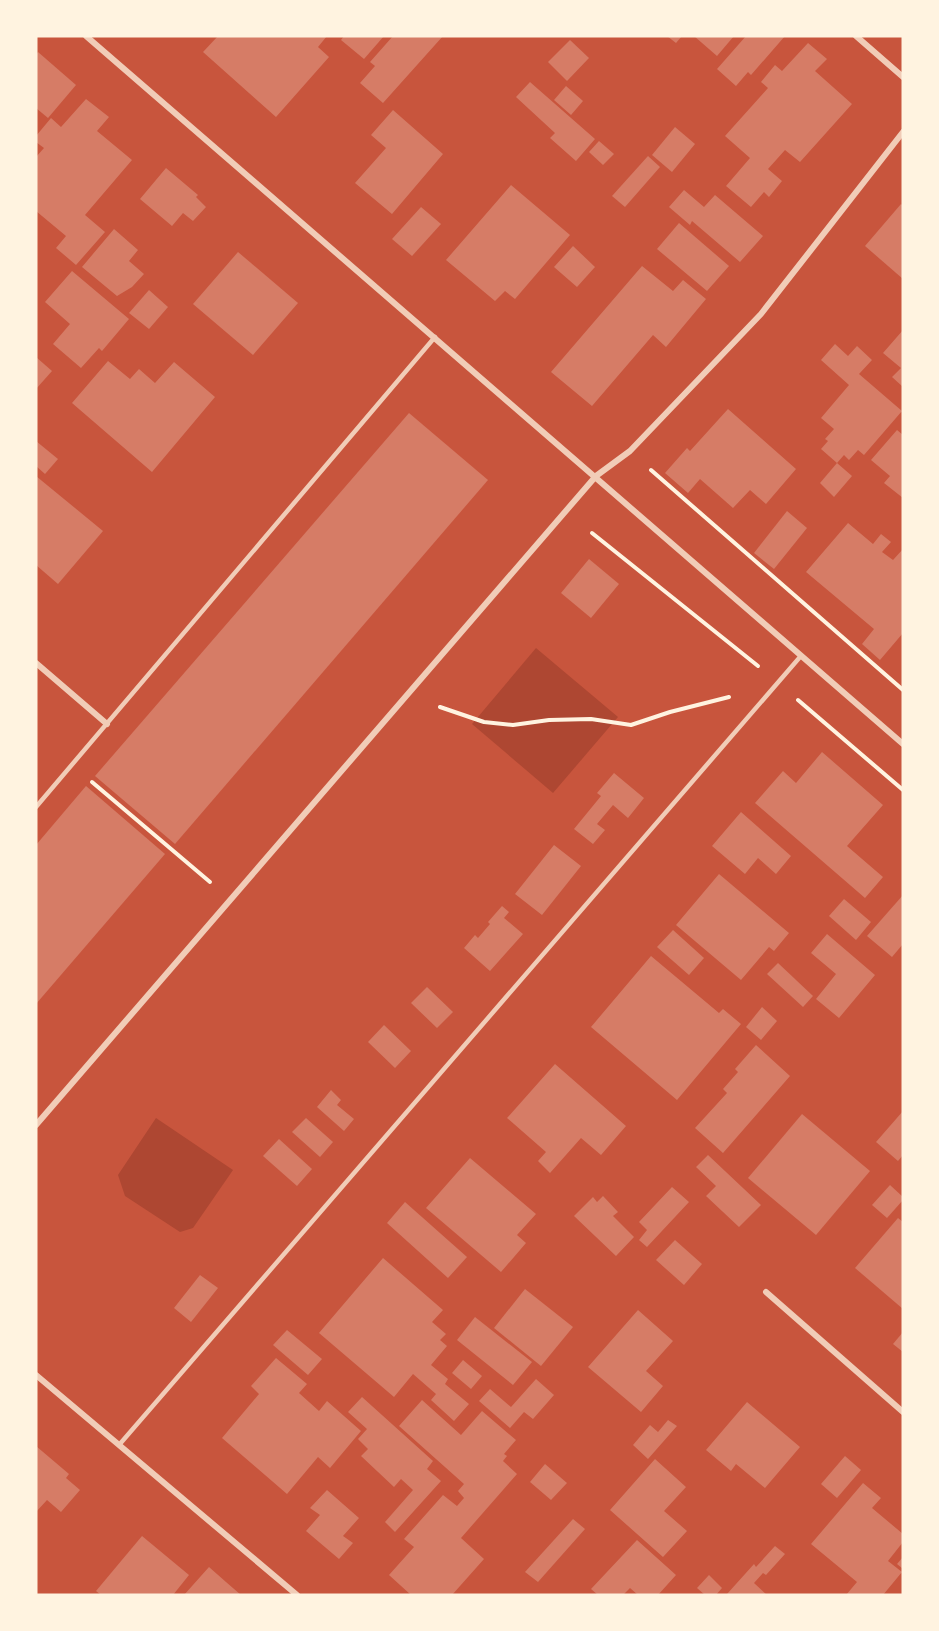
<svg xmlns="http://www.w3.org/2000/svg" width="939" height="1631" font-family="Raleway,sans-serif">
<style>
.green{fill:#ae4732}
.building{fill:#d67c66}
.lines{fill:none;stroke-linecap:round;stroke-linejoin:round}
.path{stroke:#fff3e0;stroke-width:4}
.service{stroke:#f1ccb7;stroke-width:4.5}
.minor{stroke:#f1ccb7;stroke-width:6}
</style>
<rect width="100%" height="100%" fill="#c8553d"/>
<g class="green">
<polygon points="536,648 618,717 553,793 472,724"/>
<polygon points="156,1118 233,1170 193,1228 180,1232 125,1196 118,1175"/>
</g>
<g class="building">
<polygon points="218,36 327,36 318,47 329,57 276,117 203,52"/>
<polygon points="344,36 384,36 364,59 341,40"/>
<polygon points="393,36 443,36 383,103 360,83 375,66 370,62"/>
<polygon points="667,36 682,36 676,43"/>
<polygon points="694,36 734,36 717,56"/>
<polygon points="746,36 785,36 751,75 748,72 736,86 717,69"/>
<polygon points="570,40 589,58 567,81 548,62"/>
<polygon points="808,43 827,59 815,71 852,104 800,162 785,150 768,169 782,181 769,197 764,192 751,207 726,186 750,158 725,136 768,88 761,82 775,65 782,71"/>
<polygon points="38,52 76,85 48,118 36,108 36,55"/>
<polygon points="530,82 595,139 576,161 550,138 555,133 516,97"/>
<polygon points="566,86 583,101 571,115 554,100"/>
<polygon points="86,99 109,117 97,131 132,160 85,215 105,232 76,265 56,248 66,236 36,211 36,157 44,148 36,142 36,136 51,118 61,127"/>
<polygon points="393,110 443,154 392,214 355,183 386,148 371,135"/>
<polygon points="675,127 695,144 672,172 652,155"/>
<polygon points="599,141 614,154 603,165 589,152"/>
<polygon points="648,156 660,167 625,207 612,196"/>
<polygon points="166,168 198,195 196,197 206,207 193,221 183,213 172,226 140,199"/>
<polygon points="511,185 570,235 515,299 505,291 495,301 446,260"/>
<polygon points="684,190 704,207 715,195 763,236 740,262 692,221 690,225 669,207"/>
<polygon points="901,204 903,206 903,279 865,246"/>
<polygon points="421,207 441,224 412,256 392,239"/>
<polygon points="679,223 729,266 707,291 657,249"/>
<polygon points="114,229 138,250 129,261 144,274 132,287 117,296 82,267"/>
<polygon points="573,246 595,267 577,287 554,267"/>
<polygon points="238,252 298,303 253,355 193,304"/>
<polygon points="642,266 673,291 683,280 706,299 666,347 653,335 592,406 551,372"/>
<polygon points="72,271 129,319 102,351 99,348 81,368 53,344 70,324 45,302"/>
<polygon points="149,290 168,307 149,329 129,313"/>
<polygon points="903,330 903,387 892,377 901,368 883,353"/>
<polygon points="835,344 848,356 857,346 872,360 859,374 902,411 864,455 858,450 849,460 844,455 837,463 821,449 828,441 825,439 834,429 821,418 849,385 821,360"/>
<polygon points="36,357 52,371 36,389"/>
<polygon points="108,361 130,379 139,369 155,383 174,362 215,397 152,472 72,403"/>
<polygon points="728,409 796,469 766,504 750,490 733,508 700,479 688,493 665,473 687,448 690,451"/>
<polygon points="409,413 488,480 175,844 95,776"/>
<polygon points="897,430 903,435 903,498 884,483 890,476 871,460"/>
<polygon points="36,441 58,459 45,474 36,466"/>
<polygon points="837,463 852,476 834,497 820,483"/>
<polygon points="36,476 103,531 58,584 36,565"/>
<polygon points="787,511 807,528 774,569 754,553"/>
<polygon points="848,523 873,544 881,534 891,542 882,552 893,560 903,549 903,633 880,660 862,644 874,629 806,572"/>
<polygon points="589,559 619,584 591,618 561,593"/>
<polygon points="822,752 883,805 847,846 883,877 865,898 755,803 783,771 796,783"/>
<polygon points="614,773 644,798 628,818 613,805 597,824 605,830 593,844 574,829 601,796 597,793"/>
<polygon points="86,786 165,854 36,1004 36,845"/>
<polygon points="741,812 791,856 776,874 758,858 745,874 712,846"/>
<polygon points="554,845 581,866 542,915 515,894"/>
<polygon points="719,874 789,933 774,951 769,947 741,980 676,925"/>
<polygon points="903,895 903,944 892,957 867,936"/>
<polygon points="844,899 871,922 856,940 829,916"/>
<polygon points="502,906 509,912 504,918 523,934 490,971 464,948 475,935 478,938 490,924 488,922"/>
<polygon points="673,930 704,958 689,975 657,947"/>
<polygon points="827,934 875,975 839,1018 816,999 836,974 811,953"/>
<polygon points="651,956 719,1013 723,1009 741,1024 677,1100 591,1027"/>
<polygon points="778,963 813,996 803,1007 767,974"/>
<polygon points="427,987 453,1012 437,1028 411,1003"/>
<polygon points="762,1007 777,1021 761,1040 746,1027"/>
<polygon points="384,1025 411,1051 395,1068 368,1042"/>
<polygon points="756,1045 790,1076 723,1153 695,1128 727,1093 723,1089 738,1072 735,1069"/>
<polygon points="555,1064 626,1126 601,1155 581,1138 550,1173 538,1161 546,1152 507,1118"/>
<polygon points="331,1090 341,1100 337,1105 354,1119 344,1131 317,1107"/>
<polygon points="903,1111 903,1155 898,1161 876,1142"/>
<polygon points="802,1114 870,1171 816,1235 748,1178"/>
<polygon points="306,1118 333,1142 320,1157 292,1132"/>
<polygon points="279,1139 312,1169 297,1186 263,1156"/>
<polygon points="708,1155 761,1205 739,1227 706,1196 716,1186 696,1167"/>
<polygon points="470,1158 536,1214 517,1235 526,1243 501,1272 426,1208"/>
<polygon points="890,1185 903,1197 903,1200 887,1218 872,1205"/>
<polygon points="672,1187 689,1202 647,1247 639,1240 647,1230 639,1222"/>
<polygon points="603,1196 618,1212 613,1216 634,1237 616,1256 574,1216 593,1197 597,1202"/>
<polygon points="405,1202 467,1257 448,1278 387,1223"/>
<polygon points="898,1218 903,1222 903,1309 855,1268"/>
<polygon points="675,1240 702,1264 684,1285 656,1260"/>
<polygon points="383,1258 443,1310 432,1322 446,1334 440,1340 447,1346 431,1365 448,1379 445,1384 469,1404 454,1421 431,1400 436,1394 413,1374 394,1397 319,1333"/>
<polygon points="200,1275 218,1288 191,1322 174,1308"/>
<polygon points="525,1289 573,1327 541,1366 494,1328"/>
<polygon points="638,1310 673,1341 646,1371 663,1386 641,1412 588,1367"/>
<polygon points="475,1317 532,1362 513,1385 457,1340"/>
<polygon points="287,1330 322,1359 308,1375 273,1345"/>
<polygon points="903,1332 903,1352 893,1344"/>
<polygon points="276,1358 307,1384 299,1393 319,1411 327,1401 361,1431 330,1468 318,1457 287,1494 222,1438 259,1394 251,1386"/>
<polygon points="463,1360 482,1376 471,1389 452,1373"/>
<polygon points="536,1379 554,1395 533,1419 524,1412 510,1428 479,1401 490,1389 511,1407"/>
<polygon points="362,1397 433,1461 427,1469 441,1481 395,1532 385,1522 413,1490 401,1479 394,1487 361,1456 368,1449 358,1439 367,1429 348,1412"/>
<polygon points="422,1400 461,1435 482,1411 516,1440 504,1454 507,1456 503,1461 517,1474 461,1538 484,1559 452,1595 411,1595 389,1575 414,1547 404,1539 443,1495 457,1506 464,1498 458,1491 464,1484 399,1426"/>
<polygon points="747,1402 800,1447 765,1488 736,1464 731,1471 706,1450"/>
<polygon points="668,1420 677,1426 648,1459 633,1445 650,1425 658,1432"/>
<polygon points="36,1446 69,1474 66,1478 80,1490 61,1512 47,1500 36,1512"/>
<polygon points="845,1456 861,1470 837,1498 821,1484"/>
<polygon points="655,1459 686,1487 664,1511 687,1531 663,1557 610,1510"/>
<polygon points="545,1464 567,1483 551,1500 530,1482"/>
<polygon points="863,1483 881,1498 872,1508 903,1534 903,1542 888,1561 902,1572 883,1595 846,1595 857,1582 811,1544"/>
<polygon points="327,1490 359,1518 343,1536 353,1543 339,1559 306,1531 320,1515 310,1508"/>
<polygon points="573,1519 585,1529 538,1582 525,1572"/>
<polygon points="142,1536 189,1575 173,1595 101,1595 96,1591"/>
<polygon points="637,1540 676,1575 658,1595 638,1595 630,1588 623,1595 598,1595 591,1589"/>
<polygon points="775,1546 785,1554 766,1575 763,1573 754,1583 767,1595 727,1594 754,1564 756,1567"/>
<polygon points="903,1557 903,1569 897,1564"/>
<polygon points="209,1567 226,1582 241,1595 184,1595"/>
<polygon points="709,1575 722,1588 716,1595 705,1595 697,1588"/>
</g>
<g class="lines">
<g class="path">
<polyline points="651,470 903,690"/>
<polyline points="592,533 758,666"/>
<polyline points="798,700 903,790"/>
<polyline points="440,707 484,722 513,725 549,720 591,719 631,725 670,712 729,697"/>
<polyline points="92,782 210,882"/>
</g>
<g class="service">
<polyline points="36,807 435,337"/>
<polyline points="119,1445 800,657"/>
</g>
<g class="minor">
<polyline points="86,36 903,744"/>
<polyline points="856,36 903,77"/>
<polyline points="36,663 107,724"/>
<polyline points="36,1125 596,476 630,451 761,314 903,132"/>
<polyline points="766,1292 903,1412"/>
<polyline points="36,1375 297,1595"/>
</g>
</g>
<rect width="939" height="1631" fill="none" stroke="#fff3e0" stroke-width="75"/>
</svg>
